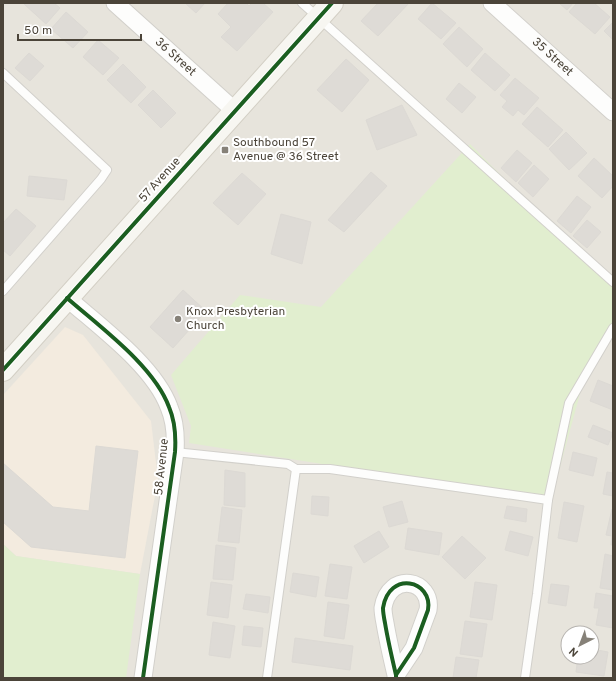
<svg xmlns="http://www.w3.org/2000/svg" width="616" height="681" font-family="Overpass,sans-serif">
<style>
.residential{fill:#e7e4dc;fill-rule:evenodd}
.commercial{fill:#f3ebdf}
.green{fill:#e1eecf}
.building{fill:#dedbd6;stroke:#dcd9d4}
.lines{fill:none;stroke-linecap:round;stroke-linejoin:round}
.lane-casing{stroke:#d2d0cb;stroke-width:10}
.street-casing{stroke:#d2d0cb;stroke-width:19}
.secondary-casing{stroke:#d3cfc5;stroke-width:24}
.lane{stroke:#fdfdfc;stroke-width:8}
.street{stroke:#fdfdfc;stroke-width:17}
.secondary{stroke:#f7f6f1;stroke-width:22}
.cycleway-casing{stroke:#fff;stroke-width:6}
.cycleway{stroke:#1b5e20;stroke-width:4}
.poi-dot{fill:#868178;stroke:#fff;stroke-width:1.5}
.labels{text-anchor:middle;dominant-baseline:central;stroke-width:4;stroke-linejoin:round;paint-order:stroke}
.street-label{font-size:12px;fill:#4b4439;stroke:#fff}
.poi-label{font-size:12px;fill:#4b4439;stroke:#fff;text-anchor:start}
</style>
<rect width="100%" height="100%" fill="#f4f2ee"/>
<path class="residential" d="M3,3H613V678H3ZM568,633H592V657H568Z"/>
<polygon class="commercial" points="65,327 83,335 151,421 158,480 140,574 16,556 3,544 3,395"/>
<g class="green">
<polygon points="470,144 613,288 613,335 584,379 551,500 189,443 191,426 171,375 240,295 321,307"/>
<polygon points="3,544 16,556 140,574 126,678 3,678"/>
</g>
<g class="building">
<polygon points="25,3 54,3 60,8 46,24 24,4"/>
<polygon points="185,3 205,3 196,13"/>
<polygon points="228,3 246,3 249,6 252,3 263,3 273,12 237,51 221,37 231,27 218,14"/>
<polygon points="378,3 409,3 378,36 361,21"/>
<polygon points="432,3 456,23 441,39 418,19"/>
<polygon points="559,3 573,3 567,10"/>
<polygon points="577,3 594,3 610,17 595,34 569,12"/>
<polygon points="66,12 88,32 73,48 51,29"/>
<polygon points="613,22 613,40 604,31"/>
<polygon points="459,27 483,49 467,67 443,44"/>
<polygon points="98,40 119,58 103,75 83,57"/>
<polygon points="29,53 44,66 30,81 15,68"/>
<polygon points="485,53 510,75 495,91 471,70"/>
<polygon points="346,59 369,80 342,112 317,90"/>
<polygon points="123,64 146,87 131,103 107,80"/>
<polygon points="515,78 539,98 524,115 518,110 513,116 502,107 507,101 500,95"/>
<polygon points="459,83 476,97 462,113 446,99"/>
<polygon points="153,90 176,113 161,128 138,105"/>
<polygon points="402,105 417,135 377,150 366,120"/>
<polygon points="537,107 563,130 548,147 522,124"/>
<polygon points="566,132 587,153 569,170 549,149"/>
<polygon points="517,150 532,163 516,182 501,168"/>
<polygon points="594,158 613,176 613,186 602,198 578,176"/>
<polygon points="534,165 549,179 533,197 518,183"/>
<polygon points="371,172 387,186 344,232 328,220"/>
<polygon points="242,173 266,194 238,225 213,203"/>
<polygon points="29,176 67,180 64,200 27,196"/>
<polygon points="577,196 591,207 571,233 557,221"/>
<polygon points="16,209 36,226 10,256 3,250 3,223"/>
<polygon points="281,214 311,222 302,264 271,254"/>
<polygon points="587,220 601,232 587,248 573,236"/>
<polygon points="183,290 206,311 173,348 150,327"/>
<polygon points="598,380 613,386 613,410 590,401"/>
<polygon points="593,425 613,433 608,445 588,437"/>
<polygon points="96,446 138,451 125,558 31,547 3,522 3,463 53,507 89,511"/>
<polygon points="573,452 597,458 593,476 569,470"/>
<polygon points="225,470 245,473 245,507 224,505"/>
<polygon points="607,472 613,473 613,496 603,494"/>
<polygon points="312,496 329,497 328,516 311,514"/>
<polygon points="402,501 408,522 389,527 383,507"/>
<polygon points="564,502 584,506 577,542 558,538"/>
<polygon points="507,506 527,509 526,522 504,518"/>
<polygon points="222,507 242,510 239,543 218,541"/>
<polygon points="612,509 613,509 613,545 611,545 612,536 606,535"/>
<polygon points="408,528 442,533 439,555 405,549"/>
<polygon points="379,531 389,547 364,563 354,546"/>
<polygon points="510,531 533,537 528,556 505,550"/>
<polygon points="462,536 486,558 465,579 442,557"/>
<polygon points="216,545 236,548 233,580 213,579"/>
<polygon points="605,554 613,556 613,590 600,588"/>
<polygon points="330,564 352,567 347,599 325,596"/>
<polygon points="293,573 319,577 316,597 290,592"/>
<polygon points="211,582 232,585 228,618 207,615"/>
<polygon points="475,582 497,585 492,620 470,617"/>
<polygon points="551,584 569,586 566,606 548,603"/>
<polygon points="596,593 613,596 613,628 596,625 599,608 594,608"/>
<polygon points="246,594 270,597 268,613 243,609"/>
<polygon points="328,602 349,605 344,639 324,636"/>
<polygon points="465,621 487,624 482,657 460,654"/>
<polygon points="213,622 235,626 230,658 209,655"/>
<polygon points="244,626 263,628 261,647 242,645"/>
<polygon points="295,638 353,646 350,670 292,662"/>
<polygon points="592,649 608,652 604,676 576,672 578,657 592,657"/>
<polygon points="456,657 479,660 476,678 453,678"/>
</g>
<g class="lines">
<defs>
<g id="lane">
<polyline points="302,3 613,282"/>
<polyline points="3,73 107,170 101,179 3,291"/>
<polyline points="175,452 288,464 296,469 330,469 548,500"/>
<polyline points="267,678 296,469"/>
<polyline points="525,678 537,594 548,500 569,403 613,328"/>
</g>
<g id="street">
<path id="s1" d="M115,3L235,111"/>
<path id="s2" d="M492,3L613,112"/>
<path d="M67,298C100,327 154,366 169,407C175,421 176,437 175,452L143,678"/>
<path d="M396,678V675C392,658 388,641 385,623C384,618 383,613 383,608C389,570 433,580 428,610L414,648L396,675"/>
</g>
<polyline id="secondary" points="3,370 332,3"/>
</defs>
<use href="#lane" class="lane-casing"/>
<use href="#street" class="street-casing"/>
<use href="#secondary" class="secondary-casing"/>
<use href="#lane" class="lane"/>
<use href="#street" class="street"/>
<use href="#secondary" class="secondary"/>
<defs>
<g id="cycleway">
<path d="M67,298C100,327 154,366 169,407C175,421 176,437 175,452L143,678"/>
<polyline points="3,370 332,3"/>
<path d="M396,678V675C392,658 388,641 385,623C384,618 383,613 383,608C389,570 433,580 428,610L414,648L396,675"/>
</g>
</defs>
<use href="#cycleway" class="cycleway-casing"/>
<use href="#cycleway" class="cycleway"/>
</g>
<g class="poi-dot">
<rect x="221" y="146" width="8" height="8" rx="2"/>
<circle cx="178" cy="319" r="4"/>
</g>
<g class="labels">
<g class="street-label">
<text stroke="none"><textPath href="#s1" startOffset="81">36 Street</textPath></text>
<text stroke="none"><textPath href="#s2" startOffset="81">35 Street</textPath></text>
<text transform="translate(160 180) rotate(-48)">57 Avenue</text>
<text transform="translate(162 467) rotate(-84)">58 Avenue</text>
</g>
<g class="poi-label">
<text x="233" y="143">Southbound 57<tspan x="233" dy="14">Avenue @ 36 Street</tspan></text>
<text x="186" y="312">Knox Presbyterian<tspan x="186" dy="14">Church</tspan></text>
</g>
</g>
<rect width="616" height="681" fill="none" stroke="#4b4439" stroke-width="8"/>
<g transform="translate(580 645) rotate(222)"><circle r="19" fill="#ffffff" stroke="#b7b4b0"/>
<path d="M0-3L7 15L0 10L-7 15Z" fill="#868178"/>
<text y="-6" font-size="11" font-weight="bold" text-anchor="middle" fill="#4b4439">N</text>
</g>
<path d="M18 34v6h123v-6" fill="none" stroke="#4b4439" stroke-width="2"/>
<text x="24" y="34" font-size="12" fill="#4b4439" stroke="#ffffff" stroke-width="3" paint-order="stroke">50 m</text>
</svg>
